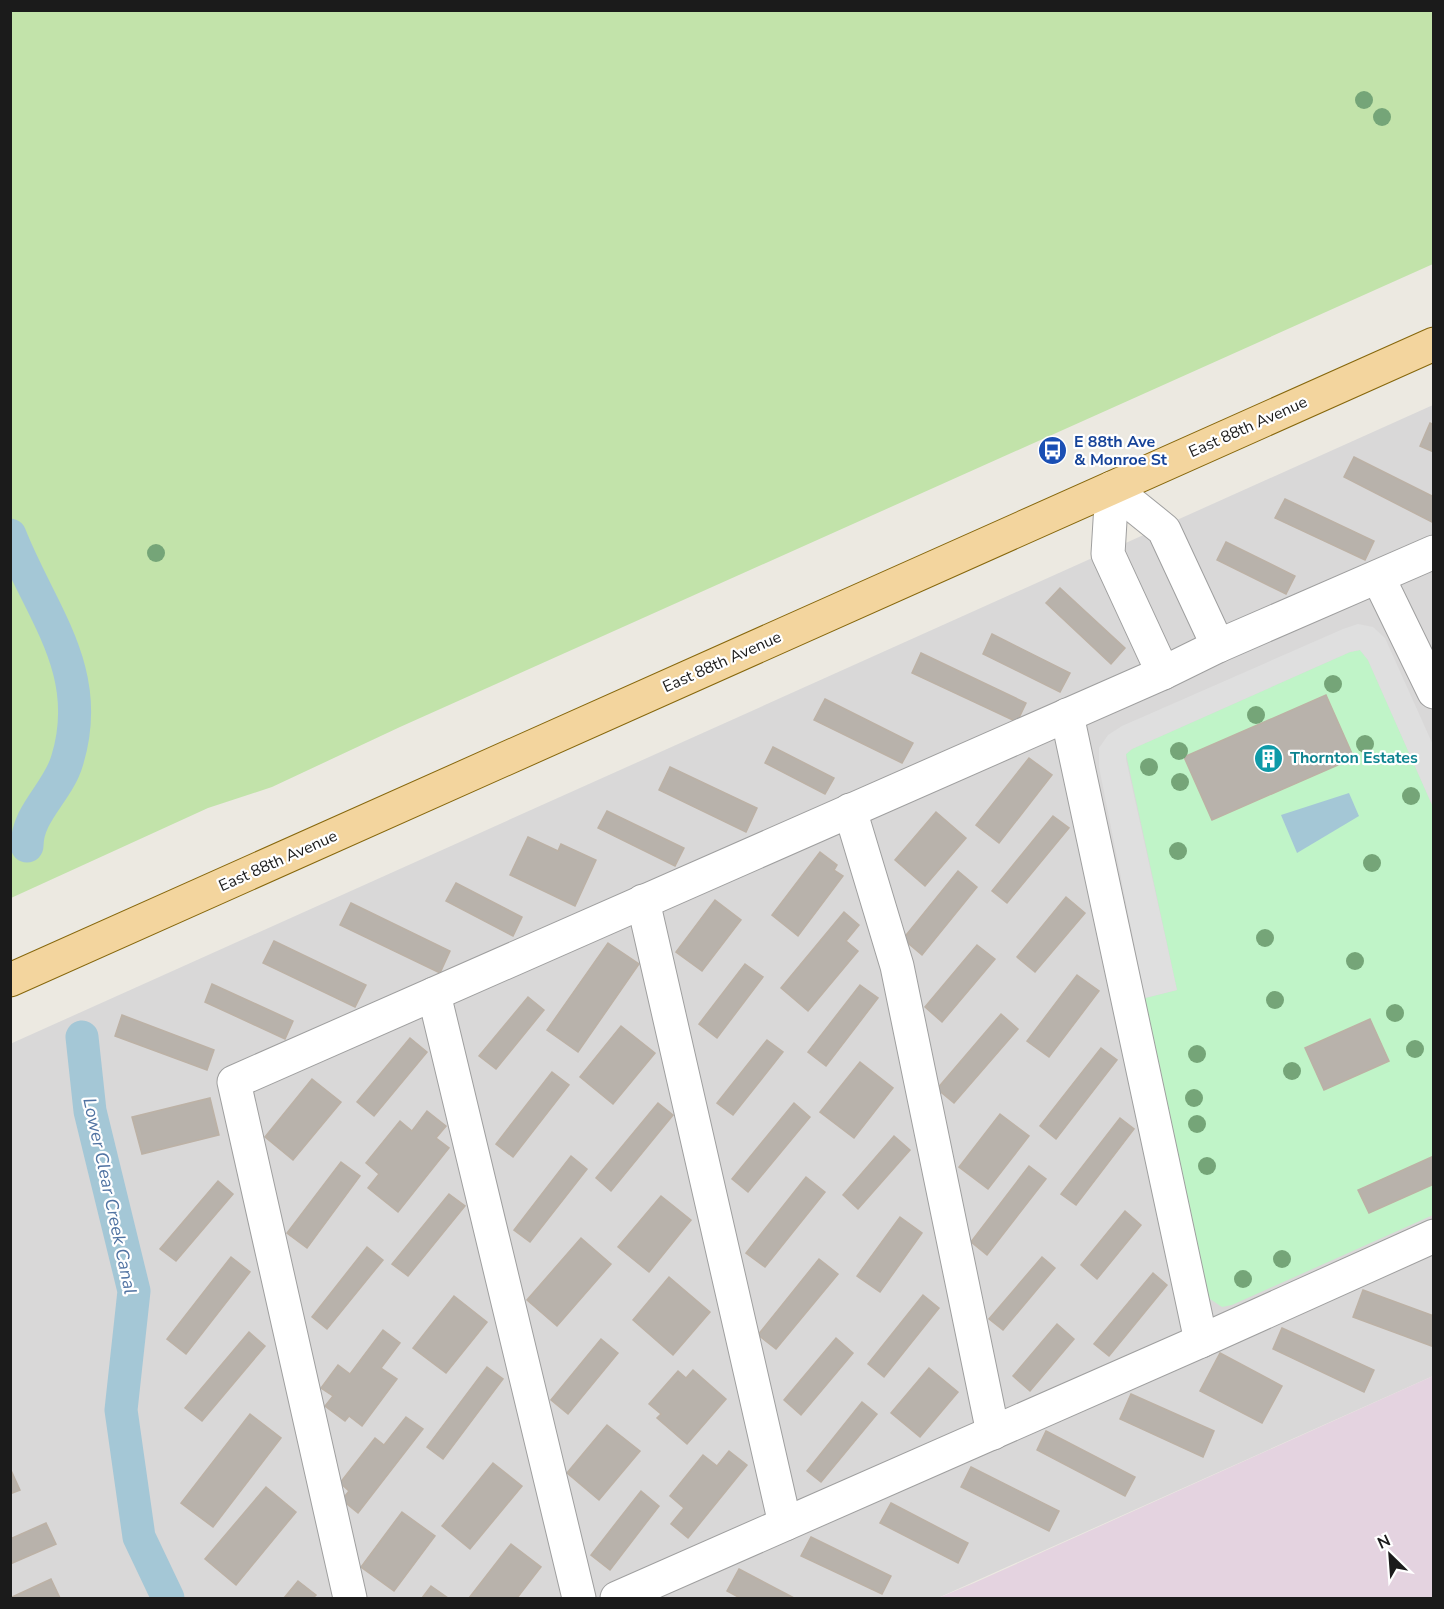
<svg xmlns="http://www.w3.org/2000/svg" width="1444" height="1609" font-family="'Nunito Sans',sans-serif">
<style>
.residential{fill:#d9d8d8}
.industrial{fill:#e4d3e0}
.grass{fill:#c2e3aa}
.park{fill:#c0f4c8}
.parking{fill:#dfdfdf}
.water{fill:#a4c7d6}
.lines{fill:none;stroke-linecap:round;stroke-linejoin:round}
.canal{stroke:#a4c7d6;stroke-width:33}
.building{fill:#b8b2ab;stroke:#bcb1a5;stroke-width:1.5}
.minor-casing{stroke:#9f9f9f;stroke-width:35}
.major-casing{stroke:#86670c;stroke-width:35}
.minor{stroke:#fff;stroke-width:33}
.major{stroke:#f3d59e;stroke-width:33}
.tree{fill:#75a578}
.labels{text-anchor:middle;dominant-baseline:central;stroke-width:4.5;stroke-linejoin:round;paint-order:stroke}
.street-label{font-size:16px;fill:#1b1b1b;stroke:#fff}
.transit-label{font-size:16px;font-weight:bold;fill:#164399;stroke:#fff;text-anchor:start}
.culture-label{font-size:16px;font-weight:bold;fill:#0d838f;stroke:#fff;text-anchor:start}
.water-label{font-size:18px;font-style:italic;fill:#5073a2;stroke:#fff}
</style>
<rect width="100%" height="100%" fill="#ece9e1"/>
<polygon class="residential" points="1433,405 1433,1376 938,1598 11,1598 10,1044"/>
<polygon class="industrial" points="1433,1376 1433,1598 938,1598 974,1583"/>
<polygon class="grass" points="11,10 1433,11 1433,264 400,727 272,787 208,808 11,898"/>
<polygon class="park" points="1360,650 1368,660 1433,807 1433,1215 1232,1305 1222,1307 1210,1299 1204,1285 1143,1001 1145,998 1177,990 1126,754 1132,749 1350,652"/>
<polygon class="parking" points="1358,624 1373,627 1385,638 1433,745 1433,807 1368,660 1360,650 1350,652 1132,749 1126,754 1126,759 1177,990 1145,998 1099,767 1099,748 1108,735 1122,726 1343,629"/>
<polygon class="water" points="1349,793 1359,816 1297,853 1281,815"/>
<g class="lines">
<g class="canal">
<path d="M10,535C40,612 95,671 67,761C58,792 27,813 27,846"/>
<polyline points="82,1037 90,1111 134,1291 121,1410 139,1537 168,1598"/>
</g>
</g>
<g class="building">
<polygon points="1430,423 1434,425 1434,452 1420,446"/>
<polygon points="1354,457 1434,497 1434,523 1344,477"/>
<polygon points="1285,499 1374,541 1365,560 1275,518"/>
<polygon points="1226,542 1295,576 1286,594 1217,560"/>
<polygon points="1060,588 1125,648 1111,664 1046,603"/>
<polygon points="992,634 1070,673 1060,692 983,654"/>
<polygon points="921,653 1026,703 1017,722 912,673"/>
<polygon points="1326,695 1354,758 1212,820 1184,757"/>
<polygon points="825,699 913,743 902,763 814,720"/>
<polygon points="773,747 834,778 825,794 765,763"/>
<polygon points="1029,758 1052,775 999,843 976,825"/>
<polygon points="670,767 757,808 746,832 659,790"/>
<polygon points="607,811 684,848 675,866 598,828"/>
<polygon points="936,812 966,838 925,886 895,860"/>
<polygon points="1053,816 1069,828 1007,903 992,891"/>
<polygon points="528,837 558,851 561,844 596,860 575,906 510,875"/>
<polygon points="820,852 837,865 834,870 843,876 798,936 772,915"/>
<polygon points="958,871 977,887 922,955 903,939"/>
<polygon points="456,883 522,917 513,936 446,901"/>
<polygon points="1066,897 1085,913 1035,972 1017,957"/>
<polygon points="715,900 741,920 702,971 676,952"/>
<polygon points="351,903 450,951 440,973 340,925"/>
<polygon points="844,912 859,925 846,941 858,951 808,1011 781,988"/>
<polygon points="274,941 366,985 355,1007 263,963"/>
<polygon points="608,943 639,964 578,1052 547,1030"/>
<polygon points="977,945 995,959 942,1022 925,1007"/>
<polygon points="745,964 763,977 717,1038 699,1024"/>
<polygon points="1077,975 1099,991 1049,1057 1027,1041"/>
<polygon points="212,984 293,1021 285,1039 205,1002"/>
<polygon points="860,985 878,998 826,1066 808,1052"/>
<polygon points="528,997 544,1010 496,1069 479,1056"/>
<polygon points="1001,1014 1018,1029 954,1103 937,1089"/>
<polygon points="122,1015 214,1050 207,1070 115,1036"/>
<polygon points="1370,1019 1389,1061 1324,1090 1305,1048"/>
<polygon points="621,1026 655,1053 613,1104 580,1077"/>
<polygon points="410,1038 427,1052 374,1116 357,1102"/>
<polygon points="767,1040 783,1052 733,1115 717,1103"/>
<polygon points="1101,1048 1117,1060 1056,1139 1040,1126"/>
<polygon points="860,1062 893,1088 854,1138 820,1112"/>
<polygon points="552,1072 569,1085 513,1157 496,1144"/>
<polygon points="312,1079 341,1102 293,1160 265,1137"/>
<polygon points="210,1098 219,1135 142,1154 132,1117"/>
<polygon points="658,1103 673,1115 611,1191 596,1178"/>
<polygon points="794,1103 810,1117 748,1192 732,1179"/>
<polygon points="427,1111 446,1126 436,1138 449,1148 398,1212 368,1188 379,1174 366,1163 400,1121 412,1131"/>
<polygon points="1000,1114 1029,1136 988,1189 959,1167"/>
<polygon points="1120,1118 1134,1129 1076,1205 1061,1194"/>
<polygon points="894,1136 910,1150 858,1209 843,1195"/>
<polygon points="571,1156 587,1169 530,1242 514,1230"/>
<polygon points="1434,1156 1434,1184 1369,1213 1358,1190"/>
<polygon points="341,1162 360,1176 307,1248 287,1233"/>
<polygon points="1029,1166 1046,1179 987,1255 971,1242"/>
<polygon points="806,1177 825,1192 765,1267 746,1253"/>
<polygon points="218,1181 233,1194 176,1261 160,1249"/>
<polygon points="449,1194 465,1206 408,1276 392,1264"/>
<polygon points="661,1196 691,1220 649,1272 618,1247"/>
<polygon points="1125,1211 1141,1225 1097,1279 1081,1265"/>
<polygon points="900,1217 922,1233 880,1292 857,1276"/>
<polygon points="581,1238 611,1264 557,1326 527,1300"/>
<polygon points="367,1247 383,1260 327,1329 312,1317"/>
<polygon points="231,1257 250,1272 186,1354 167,1339"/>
<polygon points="1042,1257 1055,1268 1003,1330 989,1319"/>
<polygon points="819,1259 838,1274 776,1349 758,1335"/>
<polygon points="1153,1273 1167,1285 1109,1356 1094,1344"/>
<polygon points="669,1277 710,1312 673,1355 633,1320"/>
<polygon points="1363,1290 1434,1316 1434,1347 1353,1317"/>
<polygon points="923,1295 939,1308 884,1377 868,1364"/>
<polygon points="454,1296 487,1322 446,1373 413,1348"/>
<polygon points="1057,1324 1074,1339 1030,1391 1013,1376"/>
<polygon points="1282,1328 1374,1370 1364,1392 1273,1349"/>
<polygon points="383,1330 400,1343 381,1368 397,1379 362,1426 349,1416 345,1421 325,1406 333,1396 321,1388 338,1365 350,1374"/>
<polygon points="249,1332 265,1346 202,1421 185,1408"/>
<polygon points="836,1338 853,1353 801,1415 784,1400"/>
<polygon points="601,1339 618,1353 568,1414 551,1400"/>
<polygon points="1220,1353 1282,1386 1262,1423 1200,1391"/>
<polygon points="487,1367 503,1379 443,1459 427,1447"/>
<polygon points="929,1368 958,1392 920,1437 891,1413"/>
<polygon points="693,1370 726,1399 687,1444 657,1418 661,1414 649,1404 678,1371 686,1378"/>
<polygon points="1131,1394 1214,1431 1203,1457 1120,1419"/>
<polygon points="862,1402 877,1414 821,1482 807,1471"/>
<polygon points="250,1414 281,1438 213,1527 181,1503"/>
<polygon points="406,1417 423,1429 358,1513 342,1500 349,1491 340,1483 375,1438 384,1445"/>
<polygon points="607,1425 640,1451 599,1500 567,1473"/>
<polygon points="1046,1431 1135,1477 1125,1496 1037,1450"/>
<polygon points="729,1451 747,1465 688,1538 671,1524 684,1508 670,1496 703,1455 717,1466"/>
<polygon points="493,1463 522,1486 470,1549 442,1526"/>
<polygon points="971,1467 1059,1511 1049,1531 961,1487"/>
<polygon points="10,1468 20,1490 10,1494"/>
<polygon points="266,1487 296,1512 236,1585 205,1559"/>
<polygon points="641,1491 659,1506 610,1570 591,1555"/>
<polygon points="891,1503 968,1543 958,1563 880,1523"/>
<polygon points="402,1512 435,1536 394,1591 361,1567"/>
<polygon points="46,1523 56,1544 10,1564 10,1539"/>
<polygon points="811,1537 891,1576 882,1594 801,1556"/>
<polygon points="511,1544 541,1567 517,1598 469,1598"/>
<polygon points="739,1569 794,1598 740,1598 727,1591"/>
<polygon points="51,1579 60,1598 10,1598"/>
<polygon points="298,1581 316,1595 313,1598 284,1598"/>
<polygon points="431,1586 448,1598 422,1598"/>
</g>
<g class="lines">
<defs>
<g id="minor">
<polyline points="1112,488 1108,554 1163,673"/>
<polyline points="1112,488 1164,530 1218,646"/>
<polyline points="1378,577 1434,692"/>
<polyline points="1067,715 1201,1341"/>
<polyline points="850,810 897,966 993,1433"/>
<polyline points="643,901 785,1524"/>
<polyline points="434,994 579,1598"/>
<polyline points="350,1598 234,1082 1163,673 1218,646 1434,552"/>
<polyline points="617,1598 1201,1341 1434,1236"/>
</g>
<polyline id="major" points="10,980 1434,344"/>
</defs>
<use href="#minor" class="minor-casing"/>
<use href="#major" class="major-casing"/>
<use href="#minor" class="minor"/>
<use href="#major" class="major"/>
</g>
<g class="tree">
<circle cx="1364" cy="100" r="9"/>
<circle cx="1382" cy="117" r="9"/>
<circle cx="156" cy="553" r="9"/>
<circle cx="1333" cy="684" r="9"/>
<circle cx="1256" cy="715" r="9"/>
<circle cx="1365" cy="744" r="9"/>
<circle cx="1179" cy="751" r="9"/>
<circle cx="1149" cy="767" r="9"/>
<circle cx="1180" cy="782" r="9"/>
<circle cx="1411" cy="796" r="9"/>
<circle cx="1178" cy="851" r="9"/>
<circle cx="1372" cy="863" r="9"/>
<circle cx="1265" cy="938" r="9"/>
<circle cx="1355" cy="961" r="9"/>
<circle cx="1275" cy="1000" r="9"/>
<circle cx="1395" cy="1013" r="9"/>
<circle cx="1415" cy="1049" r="9"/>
<circle cx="1197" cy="1054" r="9"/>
<circle cx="1292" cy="1071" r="9"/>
<circle cx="1194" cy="1098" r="9"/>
<circle cx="1197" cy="1124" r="9"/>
<circle cx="1207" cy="1166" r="9"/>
<circle cx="1282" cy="1259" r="9"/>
<circle cx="1243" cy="1279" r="9"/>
</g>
<defs>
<symbol id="bus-disc" viewBox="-11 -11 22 22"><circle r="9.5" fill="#1a4fb4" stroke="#fff"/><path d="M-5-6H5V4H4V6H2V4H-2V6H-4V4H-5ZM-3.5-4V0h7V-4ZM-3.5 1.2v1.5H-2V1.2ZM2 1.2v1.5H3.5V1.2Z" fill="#fff"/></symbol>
<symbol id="building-disc" viewBox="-11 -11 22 22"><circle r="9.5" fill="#0f9aa8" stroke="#fff"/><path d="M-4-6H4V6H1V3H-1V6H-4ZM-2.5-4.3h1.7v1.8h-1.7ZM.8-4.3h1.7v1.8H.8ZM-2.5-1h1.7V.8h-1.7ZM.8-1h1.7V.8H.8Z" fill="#fff"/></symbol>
</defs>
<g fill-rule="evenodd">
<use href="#bus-disc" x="1036" y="434" width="33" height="33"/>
<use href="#building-disc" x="1252" y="742" width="33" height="33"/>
</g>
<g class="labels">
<g class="street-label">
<text transform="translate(1248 427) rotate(-24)">East 88th Avenue</text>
<text transform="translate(722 662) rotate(-24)">East 88th Avenue</text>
<text transform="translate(278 861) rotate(-24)">East 88th Avenue</text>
</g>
<g class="transit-label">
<text x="1074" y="442">E 88th Ave<tspan x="1074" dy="18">&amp; Monroe St</tspan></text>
</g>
<g class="culture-label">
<text x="1290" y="758">Thornton Estates</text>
</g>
<g class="water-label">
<text transform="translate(110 1196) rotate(78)">Lower Clear Creek Canal</text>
</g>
</g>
<rect width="1444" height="1609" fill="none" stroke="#1b1b1b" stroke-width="24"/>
<g transform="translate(1390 1555) rotate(335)" stroke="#ffffff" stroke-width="4.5" paint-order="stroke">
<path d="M0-4.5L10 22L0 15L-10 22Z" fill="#1b1b1b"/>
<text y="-9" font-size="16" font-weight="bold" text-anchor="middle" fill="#1b1b1b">N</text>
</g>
</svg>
